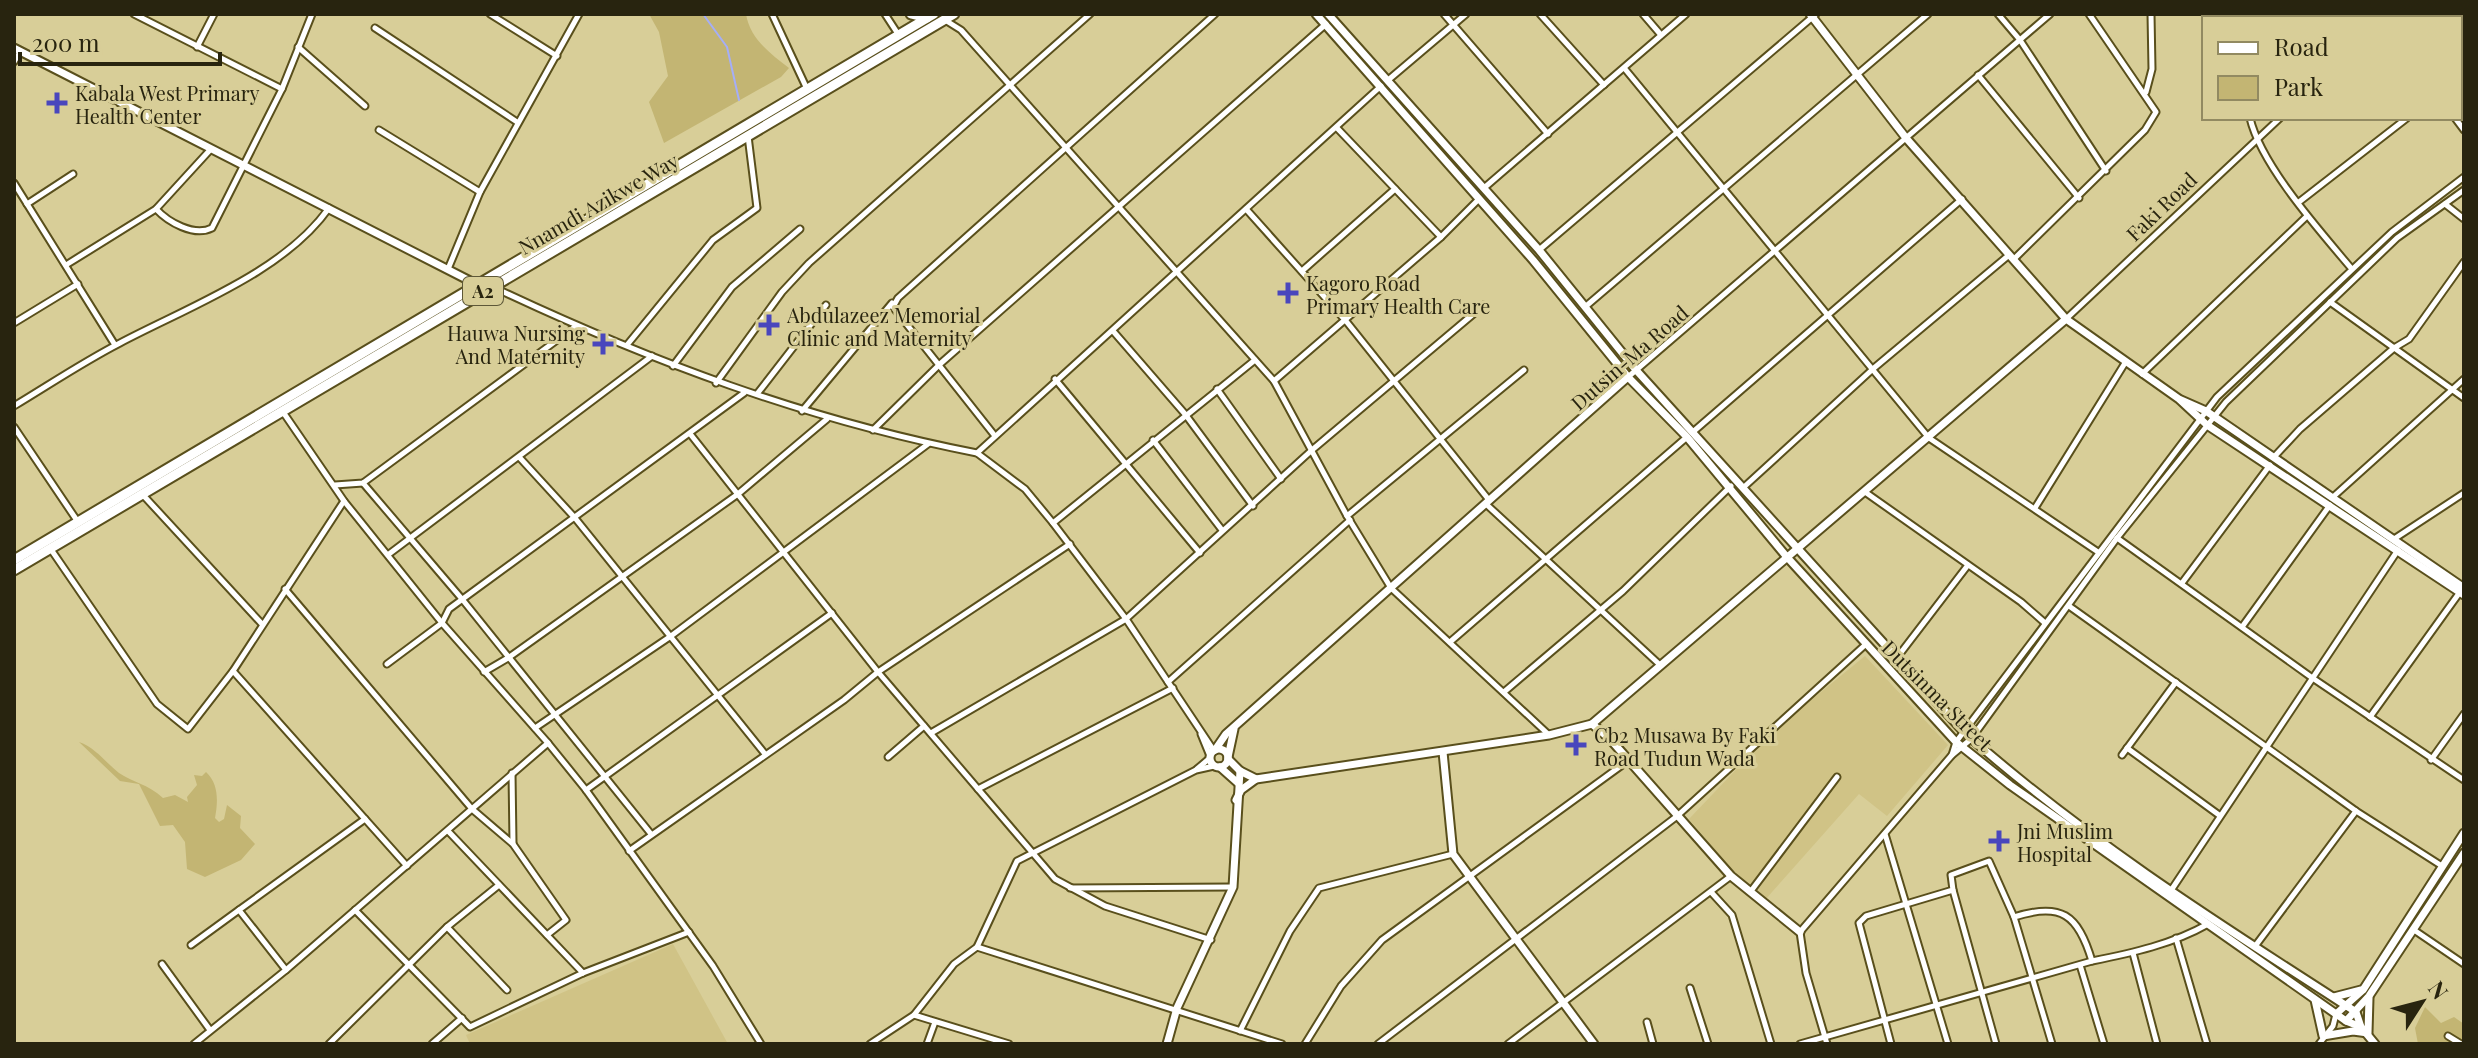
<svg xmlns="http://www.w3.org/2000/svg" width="2478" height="1058" font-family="'Playfair Display',serif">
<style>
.built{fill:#d0c386}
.green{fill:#c3b573}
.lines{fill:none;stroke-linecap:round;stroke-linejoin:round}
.stream{stroke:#a5aef7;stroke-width:2}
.street-casing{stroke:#594f1c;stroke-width:9}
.secondary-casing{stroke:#594f1c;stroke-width:11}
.highway-casing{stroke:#594f1c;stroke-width:13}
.street{stroke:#fff;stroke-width:5}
.secondary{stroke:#fff;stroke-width:7}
.highway{stroke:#fff;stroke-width:9}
.poi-dot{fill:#4946bd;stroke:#d8ce98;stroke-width:3}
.labels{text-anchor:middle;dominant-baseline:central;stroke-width:6;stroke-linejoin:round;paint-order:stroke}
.shield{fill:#d8ce98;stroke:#5d5738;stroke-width:2}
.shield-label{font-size:18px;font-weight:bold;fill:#28240f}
.poi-label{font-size:20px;fill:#28240f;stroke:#d8ce98;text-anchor:start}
.street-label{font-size:20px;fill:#28240f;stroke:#d8ce98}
</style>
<rect width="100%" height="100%" fill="#d8ce98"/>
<g class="built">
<polygon points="1865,656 1948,745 1887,816 1859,794 1765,900 1728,865 1689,819 1771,733"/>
<polygon points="673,944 728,1044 470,1044 466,1035"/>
</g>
<g class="green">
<path d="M649,14H746C750,39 770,53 789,68L781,77L664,143L649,102L668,76L659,32Z"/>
<path d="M79,742C96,748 105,762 119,773C132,782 148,784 163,798L175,795L188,802L187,797L197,785L194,775L202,776L206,772C219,784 218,802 215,818L219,822L224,819L227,805L241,816L240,828L255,844L241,860L205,877L187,869L185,842L173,825L160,826L139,784L120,781Z"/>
<polygon points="2425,1007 2441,1023 2454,1017 2464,1024 2464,1044 2418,1044 2415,1028"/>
</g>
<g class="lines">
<polyline class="stream" points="703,14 727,47 739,100"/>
<defs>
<g id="street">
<polyline points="134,14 282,89"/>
<polyline points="490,14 557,56"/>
<polyline points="772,14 807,89"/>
<polyline points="885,14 898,34"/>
<polyline points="1444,14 1548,134"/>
<polyline points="1540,14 1604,85"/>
<polyline points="1643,14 1661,35"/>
<polyline points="1998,14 2020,40 2106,171"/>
<polyline points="2237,14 2238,18"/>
<polyline points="2376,14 2379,18"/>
<polyline points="2271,18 2276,14"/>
<polyline points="2403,18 2408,14"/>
<polyline points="945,20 961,30 1274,381 1347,516 1391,588 1548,734"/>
<polyline points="375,28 517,122"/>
<polyline points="197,47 214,14"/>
<polyline points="298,47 365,106"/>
<polyline points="14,62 20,52"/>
<polyline points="1625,69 1929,438 2098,552"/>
<polyline points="1978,75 2079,198"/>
<polyline points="2460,78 2464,75"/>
<polyline points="1387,81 1466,14"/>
<polyline points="2146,92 2152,69 2151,14"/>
<path d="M2250,118C2261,165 2319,230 2351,268"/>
<polyline points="2455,118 2464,130"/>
<polyline points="1337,128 1441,237"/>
<polyline points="379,130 480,192"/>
<polyline points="14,183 115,345"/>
<polyline points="1484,188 1686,14"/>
<polyline points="2299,202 2407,118"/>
<polyline points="27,204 73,174"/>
<polyline points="2445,204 2464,219"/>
<path d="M156,209C168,222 194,237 212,228L282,89L312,14"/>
<polyline points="1246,209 1346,321 1489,500"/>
<polyline points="1539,250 1816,14"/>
<polyline points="2014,259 2145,130 2156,112 2089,14"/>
<polyline points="66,265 156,209 210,150"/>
<polyline points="448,269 480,192 579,14"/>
<polyline points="1302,271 1395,189"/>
<path d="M493,287C649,361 807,420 977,453L1025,489L1053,523L1126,619L1214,751"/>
<polyline points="2330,302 2464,398"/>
<polyline points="1585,307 1928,14"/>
<polyline points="2066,319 2280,118"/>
<polyline points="14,323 78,284"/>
<polyline points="1113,331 1185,414 1253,506"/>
<polyline points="627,345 713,240 757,208 748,136"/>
<polyline points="673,366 732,287 800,229"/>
<polyline points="2142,374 2307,216"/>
<polyline points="1628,377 2050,14"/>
<polyline points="1055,379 1200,553"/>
<polyline points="1274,381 1441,237 1479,199"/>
<polyline points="716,383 782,292 809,263 1090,14"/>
<polyline points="1217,389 1281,479"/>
<polyline points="757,394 826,305"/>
<path d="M14,406C49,385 83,362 120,343C188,307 284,272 329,208"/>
<polyline points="802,411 892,303"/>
<polyline points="14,427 78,522"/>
<polyline points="873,430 940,364 1326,24"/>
<polyline points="1694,431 1962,199"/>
<polyline points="691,435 878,672 1055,879 1105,906 1211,940"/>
<polyline points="995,436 893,307 898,298 1215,14"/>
<polyline points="1153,440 1222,530"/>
<polyline points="977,453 1381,86"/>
<polyline points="2274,457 2300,429 2394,348 2409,339 2464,262"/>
<polyline points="520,458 575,518 765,754"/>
<polyline points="363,483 462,599 651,834"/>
<polyline points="335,485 363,483 576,326"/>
<polyline points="1744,487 1874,368 2009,255"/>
<polyline points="1865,492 2021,602 2045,623"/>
<polyline points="143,495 262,624"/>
<polyline points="2333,497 2464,379"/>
<polyline points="1486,504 1659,664"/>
<polyline points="2035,508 2125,363"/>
<polyline points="1347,516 1524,370"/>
<polyline points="1053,523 1255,360"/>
<polyline points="2117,538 2311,677 2464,780"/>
<polyline points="2394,539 2464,493"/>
<polyline points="50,548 157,704 188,729 233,671 344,501"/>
<polyline points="389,554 652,356"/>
<polyline points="2182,583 2270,465"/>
<polyline points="285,589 472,809 513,844 566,920 547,935"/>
<polyline points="2069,606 2356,811 2442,866"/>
<polyline points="2242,627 2330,505"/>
<polyline points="1450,642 1687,437"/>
<polyline points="1896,659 1968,565"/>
<polyline points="387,664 442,623 449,609 744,393"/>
<polyline points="233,671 407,866"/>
<polyline points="484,672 508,658 738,494 827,419"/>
<polyline points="1168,682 1350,520"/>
<polyline points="1504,692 1623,591 1731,486"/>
<polyline points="2370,717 2460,592"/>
<polyline points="535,728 671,636 928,444"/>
<polyline points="931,733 1126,619 1312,450 1484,305"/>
<polyline points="1201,734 1210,756"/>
<polyline points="548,743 586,790 713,966 761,1044"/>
<polyline points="2127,748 2219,815"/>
<polyline points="1952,755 1956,742 2217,397 2392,232 2464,177"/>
<polyline points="2122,755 2176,682"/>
<polyline points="888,757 924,726"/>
<polyline points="2431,760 2464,714"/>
<polyline points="1197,769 1210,758"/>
<polyline points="512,773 513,843"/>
<polyline points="978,789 1173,688"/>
<polyline points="586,790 832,613"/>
<polyline points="448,831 583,973"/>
<polyline points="1885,834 1948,1044"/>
<polyline points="629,851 844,700 878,672 1070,544"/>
<polyline points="1070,888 1232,887"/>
<polyline points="2172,889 2398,550"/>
<polyline points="1953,890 1996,1044"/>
<polyline points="1751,891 1837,777"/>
<polyline points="1711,892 1732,915 1771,1044"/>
<polyline points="355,910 470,1027 583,973 689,932"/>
<path d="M2014,917C2061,902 2078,914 2092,961"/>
<polyline points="447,927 507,990"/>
<polyline points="2414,930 2464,964"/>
<polyline points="2176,938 2207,1044"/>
<polyline points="191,945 239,910"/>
<polyline points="2256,945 2356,811"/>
<polyline points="977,947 1282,1044"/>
<polyline points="2133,953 2157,1044"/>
<polyline points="162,964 210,1030"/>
<polyline points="2080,965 2104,1044"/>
<polyline points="286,970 239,910 365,819"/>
<polyline points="1690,988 1708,1044"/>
<polyline points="914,1015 1009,1044"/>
<polyline points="1647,1022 1653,1044"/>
<polyline points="1240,1031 1290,931 1319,888 1453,854"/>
<polyline points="2448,1036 2461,1044"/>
<polyline points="194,1044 286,970 548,743 442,623 344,501 283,412"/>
<polyline points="329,1044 447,927 499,885"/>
<polyline points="432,1044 462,1018"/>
<polyline points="870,1044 914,1015 954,964 977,947 1017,861 1196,770 1214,766"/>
<polyline points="927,1044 935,1022"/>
<polyline points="1305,1044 1341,986 1382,940 1629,760"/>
<polyline points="1378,1044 1676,817 1865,645"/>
<polyline points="1508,1044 1731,876"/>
<path d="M1800,1044L2092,961C2132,953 2173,944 2208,924"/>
<polyline points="1827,1044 1806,973 1800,932 1952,755 1971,739 2117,538 2226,402 2397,238 2464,190"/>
<polyline points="1891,1044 1859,923 1866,916 1953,890 1951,875 1989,861 2014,917 2052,1044"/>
<polyline points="2319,1044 2333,1026 2336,1014"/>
</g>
<g id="secondary">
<polyline points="1316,14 1533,260 1628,377 1687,437 1786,556 1956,742 2010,785 2346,1021 2361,1027"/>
<path d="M1328,14L1539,250L1636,370L1964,732C2083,838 2222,926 2356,1012L2361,1027L2375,1044"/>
<polyline points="1810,14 1906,138 2066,319 2179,399 2207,425 2464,595"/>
<polyline points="14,48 478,285"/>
<polyline points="2181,400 2206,411 2464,588"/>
<polyline points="1592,724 2066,319"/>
<circle cx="1219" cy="758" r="9"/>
<polyline points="1215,750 1226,734 1628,377"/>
<polyline points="1443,752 1453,854 1594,1044"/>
<polyline points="1228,757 1234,729"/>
<polyline points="1228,759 1240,771 1256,779"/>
<polyline points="1220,767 1238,783"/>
<polyline points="1236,800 1241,790 1256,779 1549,735 1592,724 1610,739 1731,876 1800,932"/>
<polyline points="2334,997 2361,990"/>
<polyline points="2315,1000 2323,1036 2353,1031 2368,1033 2369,998"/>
<polyline points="2336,1014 2363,990 2464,833"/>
<polyline points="2346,1021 2369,996 2464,853"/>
<polyline points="1167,1044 1177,1008 1233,887 1240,771"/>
</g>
<g id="highway">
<polyline points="911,14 927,18"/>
<polyline points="14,560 934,14"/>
<polyline points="14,570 954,14"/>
</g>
</defs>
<use href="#street" class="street-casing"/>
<use href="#secondary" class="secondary-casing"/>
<use href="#highway" class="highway-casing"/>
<use href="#street" class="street"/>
<use href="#secondary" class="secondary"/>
<use href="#highway" class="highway"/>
</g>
<g class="poi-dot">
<path d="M53 91h8v8h8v8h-8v8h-8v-8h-8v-8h8z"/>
<path d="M1284 281h8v8h8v8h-8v8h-8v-8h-8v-8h8z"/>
<path d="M765 313h8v8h8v8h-8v8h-8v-8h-8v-8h8z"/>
<path d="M599 332h8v8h8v8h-8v8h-8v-8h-8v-8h8z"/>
<path d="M1572 733h8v8h8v8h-8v8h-8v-8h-8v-8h8z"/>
<path d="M1995 829h8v8h8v8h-8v8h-8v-8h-8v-8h8z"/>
</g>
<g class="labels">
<rect class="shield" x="463" y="277" width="40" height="28" rx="6"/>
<g class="shield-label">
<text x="483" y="291">A2</text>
</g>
<g class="poi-label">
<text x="75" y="92">Kabala West Primary<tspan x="75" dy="23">Health Center</tspan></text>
<text x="1306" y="282">Kagoro Road<tspan x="1306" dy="23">Primary Health Care</tspan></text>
<text x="787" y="314">Abdulazeez Memorial<tspan x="787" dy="23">Clinic and Maternity</tspan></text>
<text x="585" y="332" text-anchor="end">Hauwa Nursing<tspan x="585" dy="23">And Maternity</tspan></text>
<text x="1594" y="734">Cb2 Musawa By Faki<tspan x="1594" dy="23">Road Tudun Wada</tspan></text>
<text x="2017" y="830">Jni Muslim<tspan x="2017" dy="23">Hospital</tspan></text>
</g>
<g class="street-label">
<text transform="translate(598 203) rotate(-30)">Nnamdi Azikwe Way</text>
<text transform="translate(2161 206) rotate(-44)">Faki Road</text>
<text transform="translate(1629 357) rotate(-41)">Dutsin-Ma Road</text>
<text transform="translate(1938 695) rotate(45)">Dutsinma Street</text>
</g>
</g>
<rect width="2478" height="1058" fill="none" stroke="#28240f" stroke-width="32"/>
<rect x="2202" y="16" width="260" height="104" fill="#d8ce98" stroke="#928a61" stroke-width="2"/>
<rect x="2218" y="42" width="40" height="12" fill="#ffffff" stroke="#928a61" stroke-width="2"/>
<text x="2274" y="56" font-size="24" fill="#28240f">Road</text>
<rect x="2218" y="76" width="40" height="24" fill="#c3b573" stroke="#928a61" stroke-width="2"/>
<text x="2274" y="96" font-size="24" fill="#28240f">Park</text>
<g transform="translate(2422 1002) rotate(54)" stroke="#d8ce98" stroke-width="6" paint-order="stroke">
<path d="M0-6L14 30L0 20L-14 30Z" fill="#28240f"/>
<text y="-12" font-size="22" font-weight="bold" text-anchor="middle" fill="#28240f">N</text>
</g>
<path d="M20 52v12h200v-12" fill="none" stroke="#28240f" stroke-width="4"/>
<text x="32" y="52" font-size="24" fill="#28240f" stroke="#d8ce98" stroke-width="6" paint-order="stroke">200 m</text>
</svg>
